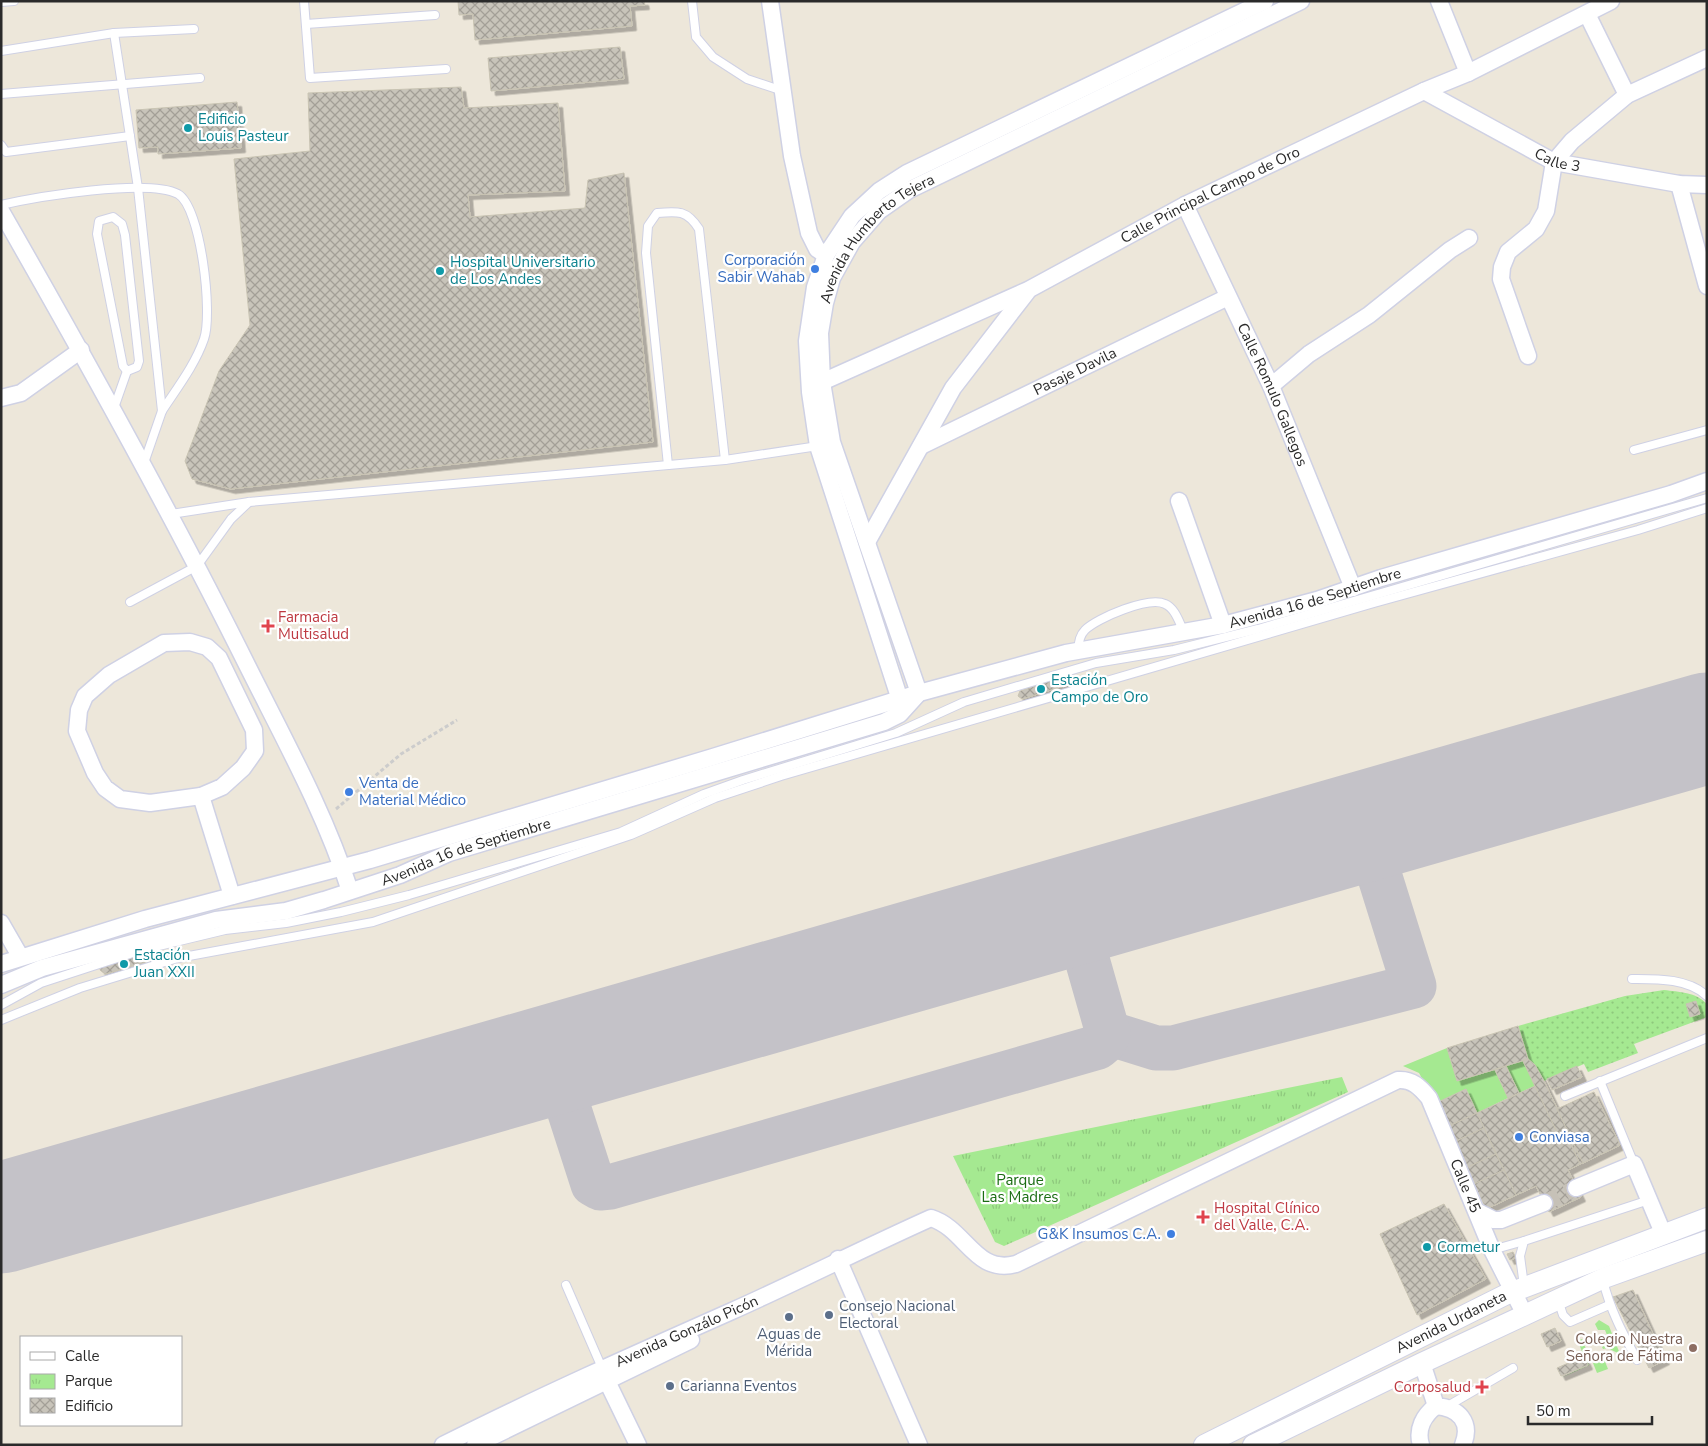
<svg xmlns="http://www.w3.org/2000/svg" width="1708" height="1446" font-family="'Nunito Sans',sans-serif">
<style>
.grass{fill:url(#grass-dots)}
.park{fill:url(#park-tufts)}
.garden{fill:#a5e991}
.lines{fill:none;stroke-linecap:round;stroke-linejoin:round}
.taxiway{stroke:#c4c2c8;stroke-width:45}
.runway{stroke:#c4c2c8;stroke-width:111}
.building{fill:url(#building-cross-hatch);stroke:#c9c4b3;filter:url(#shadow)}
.minor-tunnel{stroke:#c6c1b7;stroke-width:16;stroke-dasharray:16 8;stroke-linecap:butt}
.service-casing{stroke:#cfd1e4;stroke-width:10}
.minor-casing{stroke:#cfd1e4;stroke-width:19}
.tertiary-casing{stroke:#cfd1e4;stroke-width:22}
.path{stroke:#ccc;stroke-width:3;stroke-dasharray:4 2.5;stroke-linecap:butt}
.service{stroke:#fff;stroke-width:8}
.minor{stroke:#fff;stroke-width:16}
.tertiary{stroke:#fff;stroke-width:20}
.culture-dot{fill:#0f9aa8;stroke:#fff;stroke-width:2}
.shop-dot{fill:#3f7fe0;stroke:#fff;stroke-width:2}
.health-dot{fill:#e0444e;stroke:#fff;stroke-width:2}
.service-dot{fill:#5c6f8a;stroke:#fff;stroke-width:2}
.education-dot{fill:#8d6e63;stroke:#fff;stroke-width:2}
.labels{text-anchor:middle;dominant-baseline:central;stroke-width:4.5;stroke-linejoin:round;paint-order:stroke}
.culture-label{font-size:15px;fill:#0d838f;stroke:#fff;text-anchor:start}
.street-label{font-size:15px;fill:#2a2a2a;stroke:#fff}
.shop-label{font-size:15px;fill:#366cbe;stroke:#fff;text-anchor:end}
.health-label{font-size:15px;fill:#be3a42;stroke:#fff;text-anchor:start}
.park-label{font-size:15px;fill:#1b6d13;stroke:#fff}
.service-label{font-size:15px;fill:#4e5e75;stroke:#fff;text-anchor:start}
.education-label{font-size:15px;fill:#785e54;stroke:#fff;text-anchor:end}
</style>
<defs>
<pattern id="grass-dots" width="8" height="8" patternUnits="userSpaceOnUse" patternTransform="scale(1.25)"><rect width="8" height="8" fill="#a5e991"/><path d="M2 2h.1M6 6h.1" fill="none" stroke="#8ec87d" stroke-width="1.8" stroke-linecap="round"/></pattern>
<pattern id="park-tufts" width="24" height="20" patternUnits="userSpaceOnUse" patternTransform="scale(1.25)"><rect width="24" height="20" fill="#a5e991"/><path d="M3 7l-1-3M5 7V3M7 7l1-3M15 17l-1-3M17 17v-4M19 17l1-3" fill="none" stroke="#8ec87d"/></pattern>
<pattern id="building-cross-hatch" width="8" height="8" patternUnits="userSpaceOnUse" patternTransform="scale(1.25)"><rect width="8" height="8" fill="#c8c4ba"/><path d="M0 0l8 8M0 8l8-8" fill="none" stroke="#a39f97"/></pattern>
<filter id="shadow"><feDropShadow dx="4.5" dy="4.5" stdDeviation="0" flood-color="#0004"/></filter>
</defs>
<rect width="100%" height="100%" fill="#ede7da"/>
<path class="grass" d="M1664,990C1679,992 1696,992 1707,1004V1017L1634,1044L1638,1053L1588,1072L1584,1064L1544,1081L1535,1065L1528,1059L1518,1026L1625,996Z"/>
<polygon class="park" points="1342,1077 1348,1092 1004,1246 995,1242 953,1156"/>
<g class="garden">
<polygon points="1447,1048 1457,1081 1495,1070 1508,1098 1477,1113 1466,1089 1436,1103 1419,1073 1403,1066"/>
<polygon points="1523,1061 1535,1086 1519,1093 1506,1066"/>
<polygon points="1599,1320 1609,1326 1620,1354 1607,1348 1603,1349 1602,1347 1610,1343 1605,1330 1598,1330 1595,1324"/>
<polygon points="1582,1339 1590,1359 1587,1361 1589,1365 1561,1378 1587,1365 1578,1341"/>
<polygon points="1602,1354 1608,1369 1597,1373 1593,1363"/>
</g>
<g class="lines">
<g class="taxiway">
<polyline points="1108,1033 1156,1048 1173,1048 1414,986 1364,826"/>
<polyline points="553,1060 593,1184 600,1188 610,1187 1098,1047 1105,1041 1108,1033 1073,910"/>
</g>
<polyline class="runway" points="1,1218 1707,728"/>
</g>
<g class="building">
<polygon points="458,1 644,1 645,5 630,6 632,26 475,40 473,14 459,15"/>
<polygon points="620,47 624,79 491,91 488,58"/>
<polygon points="461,87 464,108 558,103 565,191 468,195 470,217 585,208 588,180 624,173 653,442 231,489 192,479 185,461 219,371 250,325 234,159 310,151 308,93"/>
<polygon points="237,102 241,148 158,154 158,147 139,148 136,110"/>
<polygon points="1061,677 1069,678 1070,684 1022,699 1018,696 1020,691"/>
<polygon points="147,952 151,953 153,959 149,961 105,974 100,970 101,966"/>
<polygon points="1696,1001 1700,1014 1690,1017 1686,1004"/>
<polygon points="1518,1026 1528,1059 1457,1081 1447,1048"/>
<polygon points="1528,1059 1535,1065 1544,1081 1583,1163 1580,1164 1569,1140 1562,1143 1523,1061"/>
<polygon points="1506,1066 1519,1093 1508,1098 1495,1070"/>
<polygon points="1577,1066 1582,1077 1552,1090 1547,1079"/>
<polygon points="1535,1086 1562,1143 1569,1140 1580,1164 1568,1170 1581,1197 1549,1212 1536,1186 1516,1195 1477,1113"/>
<polygon points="1466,1089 1477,1113 1447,1127 1436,1103"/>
<polygon points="1594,1092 1620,1145 1583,1163 1557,1109"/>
<polygon points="1477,1113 1484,1128 1454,1142 1447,1127"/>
<polygon points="1484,1128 1496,1154 1466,1168 1454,1142"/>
<polygon points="1496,1154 1504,1170 1474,1184 1466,1168"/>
<polygon points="1504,1170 1516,1195 1486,1209 1474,1184"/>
<polygon points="1444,1204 1486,1279 1417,1315 1380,1234"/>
<polygon points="1513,1252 1516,1258 1510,1260 1507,1254"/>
<polygon points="1633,1290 1665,1360 1649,1368 1613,1297"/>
<polygon points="1555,1328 1561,1341 1547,1347 1541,1334"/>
<polygon points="1584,1356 1588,1365 1561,1376 1557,1368"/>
</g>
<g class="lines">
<polyline class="minor-tunnel" points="1544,1203 1576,1188"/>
<defs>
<g id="service">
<polyline points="304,1 310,78 446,69"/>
<polyline points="692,1 696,37 713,57 747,79 783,91"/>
<polyline points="1,2 14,1"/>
<polyline points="306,24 435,15"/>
<polyline points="114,33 138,188 162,411 144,463"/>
<polyline points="1,51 114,33 194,29"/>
<polyline points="1,94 200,78"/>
<polyline points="1,145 6,152 130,136"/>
<path d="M1,205C36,197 148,178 178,194C201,207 213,314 204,339C195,365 177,388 162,411"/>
<polygon points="113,217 122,224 125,235 139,361 137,367 127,371 123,366 97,234 99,221"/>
<polyline points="114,408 127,371"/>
<polyline points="1634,450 1707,430"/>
<path d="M668,465L646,253L648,226L657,213C678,211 687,210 699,229L725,460"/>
<polyline points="171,514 249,502 725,460 818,446"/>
<polyline points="130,602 197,566 231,519 249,502"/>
<path d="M1078,651C1079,643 1079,636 1085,630C1097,618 1149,596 1165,604C1175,608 1179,622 1184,632"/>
<path d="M1632,979C1656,979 1688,978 1707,996"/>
<polyline points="1,1005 41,983 142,950 225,930 286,923 341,912 409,895 621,832 704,794 743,780 896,733 964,702 1096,663 1174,650 1258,629 1707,498"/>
<polyline points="1,1020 80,988 178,958 373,922 631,835 715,798 781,776 1374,603 1638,530 1707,508"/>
<polyline points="1600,1081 1634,1164"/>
<polyline points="1565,1096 1707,1038"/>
<polyline points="1492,1250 1524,1241"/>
<path d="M1603,1280C1610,1310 1623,1334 1637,1360"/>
<polyline points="566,1285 602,1368"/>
<polyline points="1524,1286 1520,1256 1524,1241 1649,1200"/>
<polyline points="1558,1300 1563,1315 1570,1322 1609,1305"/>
<polyline points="1446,1407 1513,1368"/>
</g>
<g id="minor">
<polyline points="770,1 792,156 809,233 817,249 826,255"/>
<polyline points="1439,1 1468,73"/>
<polyline points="1587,14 1627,95"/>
<path id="s1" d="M1424,91L1554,162L1679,184L1707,185"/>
<polyline points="1679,184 1707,286"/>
<path id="s2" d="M1185,205L1271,386L1353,588"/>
<path d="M1,211C87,361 171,512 248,667C285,741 325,813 350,891"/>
<polyline points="1528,356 1501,279 1502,267 1508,252 1536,229 1546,211 1554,162 1572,141 1627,95 1707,58"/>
<polyline points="1271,386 1309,354 1369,315 1450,250 1469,238"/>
<path id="s3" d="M816,387L822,382L1028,290L1185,205L1424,91L1468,73L1611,1"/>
<polyline points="1,398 21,393 81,350"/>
<path id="s4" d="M921,446L1228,297"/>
<polyline points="1179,501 1223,625"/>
<polyline points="867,542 953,388 1027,292"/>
<polygon points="190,642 207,647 219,658 254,730 255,751 243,768 222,787 201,796 150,803 120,799 105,788 95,773 77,731 79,710 85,696 109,675 164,643"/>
<path id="s5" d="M919,693L832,442L822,382L820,333L825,303L832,278L852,242L879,211L909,190L1301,1"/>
<polyline points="900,700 818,446 810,392 807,341 815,287 826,255 852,216 879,191 907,173 1265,1"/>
<polyline points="201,796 232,896"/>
<polyline points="1,923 20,956"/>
<path id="s6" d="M1,964L145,919L370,860L713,757L919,693L1066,653L1223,625L1317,600L1381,578L1671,494L1707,481"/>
<path id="s7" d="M1,985L42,968L216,920L286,911L324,900L400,875L449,853L884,722L900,714L919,693"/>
<polyline points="1576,1188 1634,1164 1663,1233"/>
<polyline points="1478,1212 1494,1220 1501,1220 1544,1203"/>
<polyline points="838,1259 919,1445"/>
<path d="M1422,1363L1436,1406C1459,1408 1472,1422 1463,1445"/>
<polyline points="603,1373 638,1445"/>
<path id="s8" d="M443,1445C538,1397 635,1354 732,1311C799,1281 864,1248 931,1218C966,1229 975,1275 1016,1264L1398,1080C1412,1079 1420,1087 1429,1098L1492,1250L1525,1315"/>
<polyline points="475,1445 691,1340"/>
<path d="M1421,1445C1416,1429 1424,1415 1436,1406"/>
</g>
<g id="tertiary">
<path id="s9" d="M1204,1445L1507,1294L1707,1218"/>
<polyline points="1253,1445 1422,1363 1604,1278 1707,1241"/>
</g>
</defs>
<use href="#service" class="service-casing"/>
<use href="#minor" class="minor-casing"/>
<use href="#tertiary" class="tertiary-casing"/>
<polyline class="path" points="336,809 401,754 457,720"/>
<use href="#service" class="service"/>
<use href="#minor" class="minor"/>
<use href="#tertiary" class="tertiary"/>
</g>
<g class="culture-dot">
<circle cx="188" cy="128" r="5"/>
<circle cx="440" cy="271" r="5"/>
<circle cx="1041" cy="689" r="5"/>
<circle cx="124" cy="964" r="5"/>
<circle cx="1427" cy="1247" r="5"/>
</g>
<g class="shop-dot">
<circle cx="815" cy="269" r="5"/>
<circle cx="349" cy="792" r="5"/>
<circle cx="1519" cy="1137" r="5"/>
<circle cx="1171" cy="1234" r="5"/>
</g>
<g class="health-dot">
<path d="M265.5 618.5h5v5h5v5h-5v5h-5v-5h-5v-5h5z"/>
<path d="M1200.5 1209.5h5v5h5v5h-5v5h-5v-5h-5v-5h5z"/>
<path d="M1479.5 1379.5h5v5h5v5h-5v5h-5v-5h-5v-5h5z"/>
</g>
<g class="service-dot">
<circle cx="829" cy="1315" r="5"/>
<circle cx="789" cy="1317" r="5"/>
<circle cx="670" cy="1386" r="5"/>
</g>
<circle class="education-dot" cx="1693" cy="1348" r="5"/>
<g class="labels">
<g class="culture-label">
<text x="198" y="119">Edificio<tspan x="198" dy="17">Louis Pasteur</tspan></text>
<text x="450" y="262">Hospital Universitario<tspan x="450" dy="17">de Los Andes</tspan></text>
<text x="1051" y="680">Estación<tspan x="1051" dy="17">Campo de Oro</tspan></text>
<text x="134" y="955">Estación<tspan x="134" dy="17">Juan XXII</tspan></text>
<text x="1437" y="1247">Cormetur</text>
</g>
<g class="street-label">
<text stroke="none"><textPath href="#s1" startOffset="151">Calle 3</textPath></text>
<text stroke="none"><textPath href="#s3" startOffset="439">Calle Principal Campo de Oro</textPath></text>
<text stroke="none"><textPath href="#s5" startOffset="492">Avenida Humberto Tejera</textPath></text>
<text stroke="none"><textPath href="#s4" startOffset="171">Pasaje Davila</textPath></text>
<text stroke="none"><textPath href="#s2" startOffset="209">Calle Romulo Gallegos</textPath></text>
<text stroke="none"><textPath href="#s6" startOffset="1365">Avenida 16 de Septiembre</textPath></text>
<text stroke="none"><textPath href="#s7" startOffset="485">Avenida 16 de Septiembre</textPath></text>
<text stroke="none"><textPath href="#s8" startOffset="1196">Calle 45</textPath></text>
<text stroke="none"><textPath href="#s9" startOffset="276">Avenida Urdaneta</textPath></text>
<text stroke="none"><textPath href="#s8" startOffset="269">Avenida Gonzálo Picón</textPath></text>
</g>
<g class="shop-label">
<text x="805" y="260">Corporación<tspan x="805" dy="17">Sabir Wahab</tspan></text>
<text x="359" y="783" text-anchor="start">Venta de<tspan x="359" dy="17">Material Médico</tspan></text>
<text x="1529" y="1137" text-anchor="start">Conviasa</text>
<text x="1161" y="1234">G&amp;K Insumos C.A.</text>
</g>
<g class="health-label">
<text x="278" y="617">Farmacia<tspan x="278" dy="17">Multisalud</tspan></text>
<text x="1214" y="1208">Hospital Clínico<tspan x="1214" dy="17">del Valle, C.A.</tspan></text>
<text x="1471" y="1387" text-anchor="end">Corposalud</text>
</g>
<g class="park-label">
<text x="1020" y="1180">Parque<tspan x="1020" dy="17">Las Madres</tspan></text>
</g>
<g class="service-label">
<text x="839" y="1306">Consejo Nacional<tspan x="839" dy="17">Electoral</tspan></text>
<text x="789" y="1334" text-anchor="middle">Aguas de<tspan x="789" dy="17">Mérida</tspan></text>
<text x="680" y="1386">Carianna Eventos</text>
</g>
<g class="education-label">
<text x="1683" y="1339">Colegio Nuestra<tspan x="1683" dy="17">Señora de Fátima</tspan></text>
</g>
</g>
<rect width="1708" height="1446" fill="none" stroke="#2a2a2a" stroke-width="5"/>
<rect x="20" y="1336" width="162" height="90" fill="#ffffff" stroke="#aaaaaa"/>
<rect x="30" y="1352" width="25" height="8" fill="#ffffff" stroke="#aaaaaa"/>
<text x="65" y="1361" font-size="15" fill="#2a2a2a">Calle</text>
<rect x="30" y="1374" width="25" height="15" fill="url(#park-tufts)" stroke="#aaaaaa"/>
<text x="65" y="1386" font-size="15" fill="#2a2a2a">Parque</text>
<rect x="30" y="1398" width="25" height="15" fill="url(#building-cross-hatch)" stroke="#aaaaaa"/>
<text x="65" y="1411" font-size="15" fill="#2a2a2a">Edificio</text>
<path d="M1528 1416v8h124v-8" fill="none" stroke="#2a2a2a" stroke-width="2.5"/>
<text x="1536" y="1416" font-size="15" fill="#2a2a2a" stroke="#ffffff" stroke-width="4" paint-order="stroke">50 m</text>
</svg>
